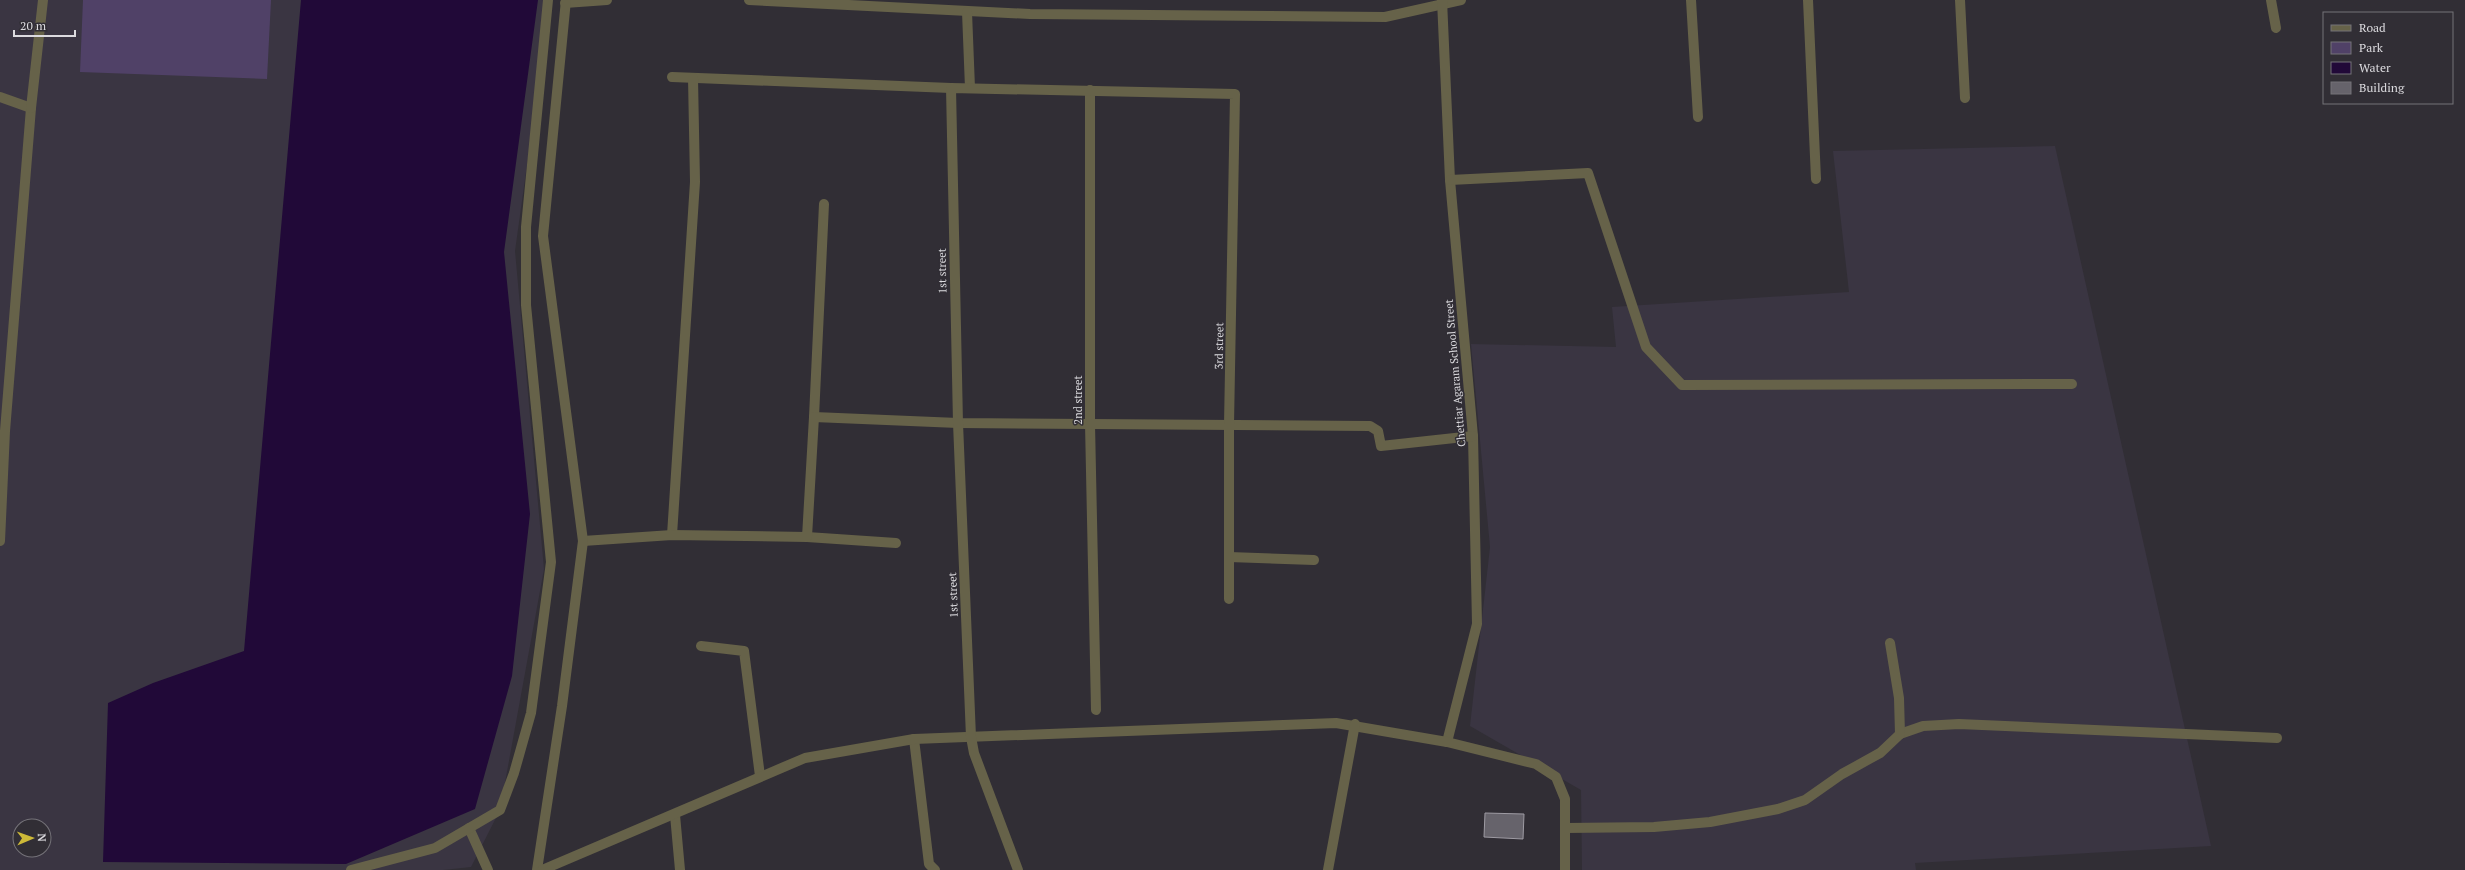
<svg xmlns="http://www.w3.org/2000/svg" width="2465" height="870" font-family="'PT Serif',serif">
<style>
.built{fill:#3a3542;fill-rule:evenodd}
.green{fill:#504167}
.water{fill:#210938}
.building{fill:#66636b;stroke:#9e9ba3}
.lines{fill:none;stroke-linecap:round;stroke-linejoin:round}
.minor{stroke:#666249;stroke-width:10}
.labels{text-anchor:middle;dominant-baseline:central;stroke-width:3;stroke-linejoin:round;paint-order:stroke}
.street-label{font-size:11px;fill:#dcdbdf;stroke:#312e35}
</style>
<rect width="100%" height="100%" fill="#312e35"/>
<g class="built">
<path d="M0,0H550L515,251L544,569L500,810L471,867L443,870H0ZM20,826H44V850H20Z"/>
<polygon points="2055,146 2211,846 1915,863 1916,870 1582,870 1581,790 1470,726 1490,547 1471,344 1616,347 1612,307 1849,292 1833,151"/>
</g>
<polygon class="green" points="83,0 271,0 267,79 80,72"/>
<polygon class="water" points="301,0 538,0 504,252 530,514 512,676 475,809 346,864 103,862 108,703 153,683 244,651"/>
<polygon class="building" points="1485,813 1524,814 1523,839 1484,837"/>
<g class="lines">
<g class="minor">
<polyline points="749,0 1030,14 1385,17 1461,0"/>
<polyline points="1442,0 1450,180 1473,436 1477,624 1447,742"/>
<polyline points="1691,0 1698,117"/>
<polyline points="1808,0 1816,179"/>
<polyline points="1960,0 1965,98"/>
<polyline points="2271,0 2276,28"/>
<polyline points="565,3 607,0"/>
<polyline points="967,12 970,88"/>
<polyline points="672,77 951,88"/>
<polyline points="1090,90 1090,424 1096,710"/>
<polyline points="0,97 31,108 5,431 0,541"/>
<polyline points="31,108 43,0"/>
<polyline points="1450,180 1588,173 1646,347 1682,385 2072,384"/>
<polyline points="814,417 824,204"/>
<polyline points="672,535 695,182 693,78"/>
<polyline points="807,537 896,543"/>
<polyline points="583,541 672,535 807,537 814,417 958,423 1370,426 1378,431 1381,446 1473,436"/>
<polyline points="1229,557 1314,560"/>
<polyline points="701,646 744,651 760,776"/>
<polyline points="1900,734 1923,726 1959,724 2277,738"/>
<polyline points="914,739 929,864 935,870"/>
<polyline points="675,815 680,870"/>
<polyline points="469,828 488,870"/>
<polyline points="1566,828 1654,827 1710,822 1778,809 1805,800 1842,774 1880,753 1900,734 1899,698 1890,643"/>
<polyline points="351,870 435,848 500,810 514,773 531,713 551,562 526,305 526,227 548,0"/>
<polyline points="537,870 562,706 583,541 543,236 566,0"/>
<polyline points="542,870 805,758 914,739 1336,723 1447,742 1536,764 1556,777 1565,799 1565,870"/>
<polyline points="1018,870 974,753 971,737 958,423 951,88 1235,94 1229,425 1229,599"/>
<polyline points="1328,870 1355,724"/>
</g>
</g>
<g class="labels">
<g class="street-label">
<text transform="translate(942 271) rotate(-91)">1st street</text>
<text transform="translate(1219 346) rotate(-89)">3rd street</text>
<text transform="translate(1455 373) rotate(-95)">Chettiar Agaram School Street</text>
<text transform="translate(1078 400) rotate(-90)">2nd street</text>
<text transform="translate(953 595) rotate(-92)">1st street</text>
</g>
</g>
<rect x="2323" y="12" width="130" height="92" fill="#312e35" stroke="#757379"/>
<rect x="2331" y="25" width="20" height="6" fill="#666249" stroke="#757379"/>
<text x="2359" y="32" font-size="12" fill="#dcdbdf">Road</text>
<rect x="2331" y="42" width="20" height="12" fill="#504167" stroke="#757379"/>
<text x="2359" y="52" font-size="12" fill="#dcdbdf">Park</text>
<rect x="2331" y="62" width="20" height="12" fill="#210938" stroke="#757379"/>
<text x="2359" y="72" font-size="12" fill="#dcdbdf">Water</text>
<rect x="2331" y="82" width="20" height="12" fill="#66636b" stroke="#757379"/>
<text x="2359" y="92" font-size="12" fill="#dcdbdf">Building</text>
<g transform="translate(32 838) rotate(88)"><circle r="19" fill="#312e35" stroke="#757379"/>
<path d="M0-3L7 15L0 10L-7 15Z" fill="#cdb938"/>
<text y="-6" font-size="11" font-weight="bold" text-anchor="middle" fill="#dcdbdf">N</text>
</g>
<path d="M14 30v6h61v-6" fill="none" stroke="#dcdbdf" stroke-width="2"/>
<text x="20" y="30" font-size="12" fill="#dcdbdf" stroke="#312e35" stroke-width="3" paint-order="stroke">20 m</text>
</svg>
